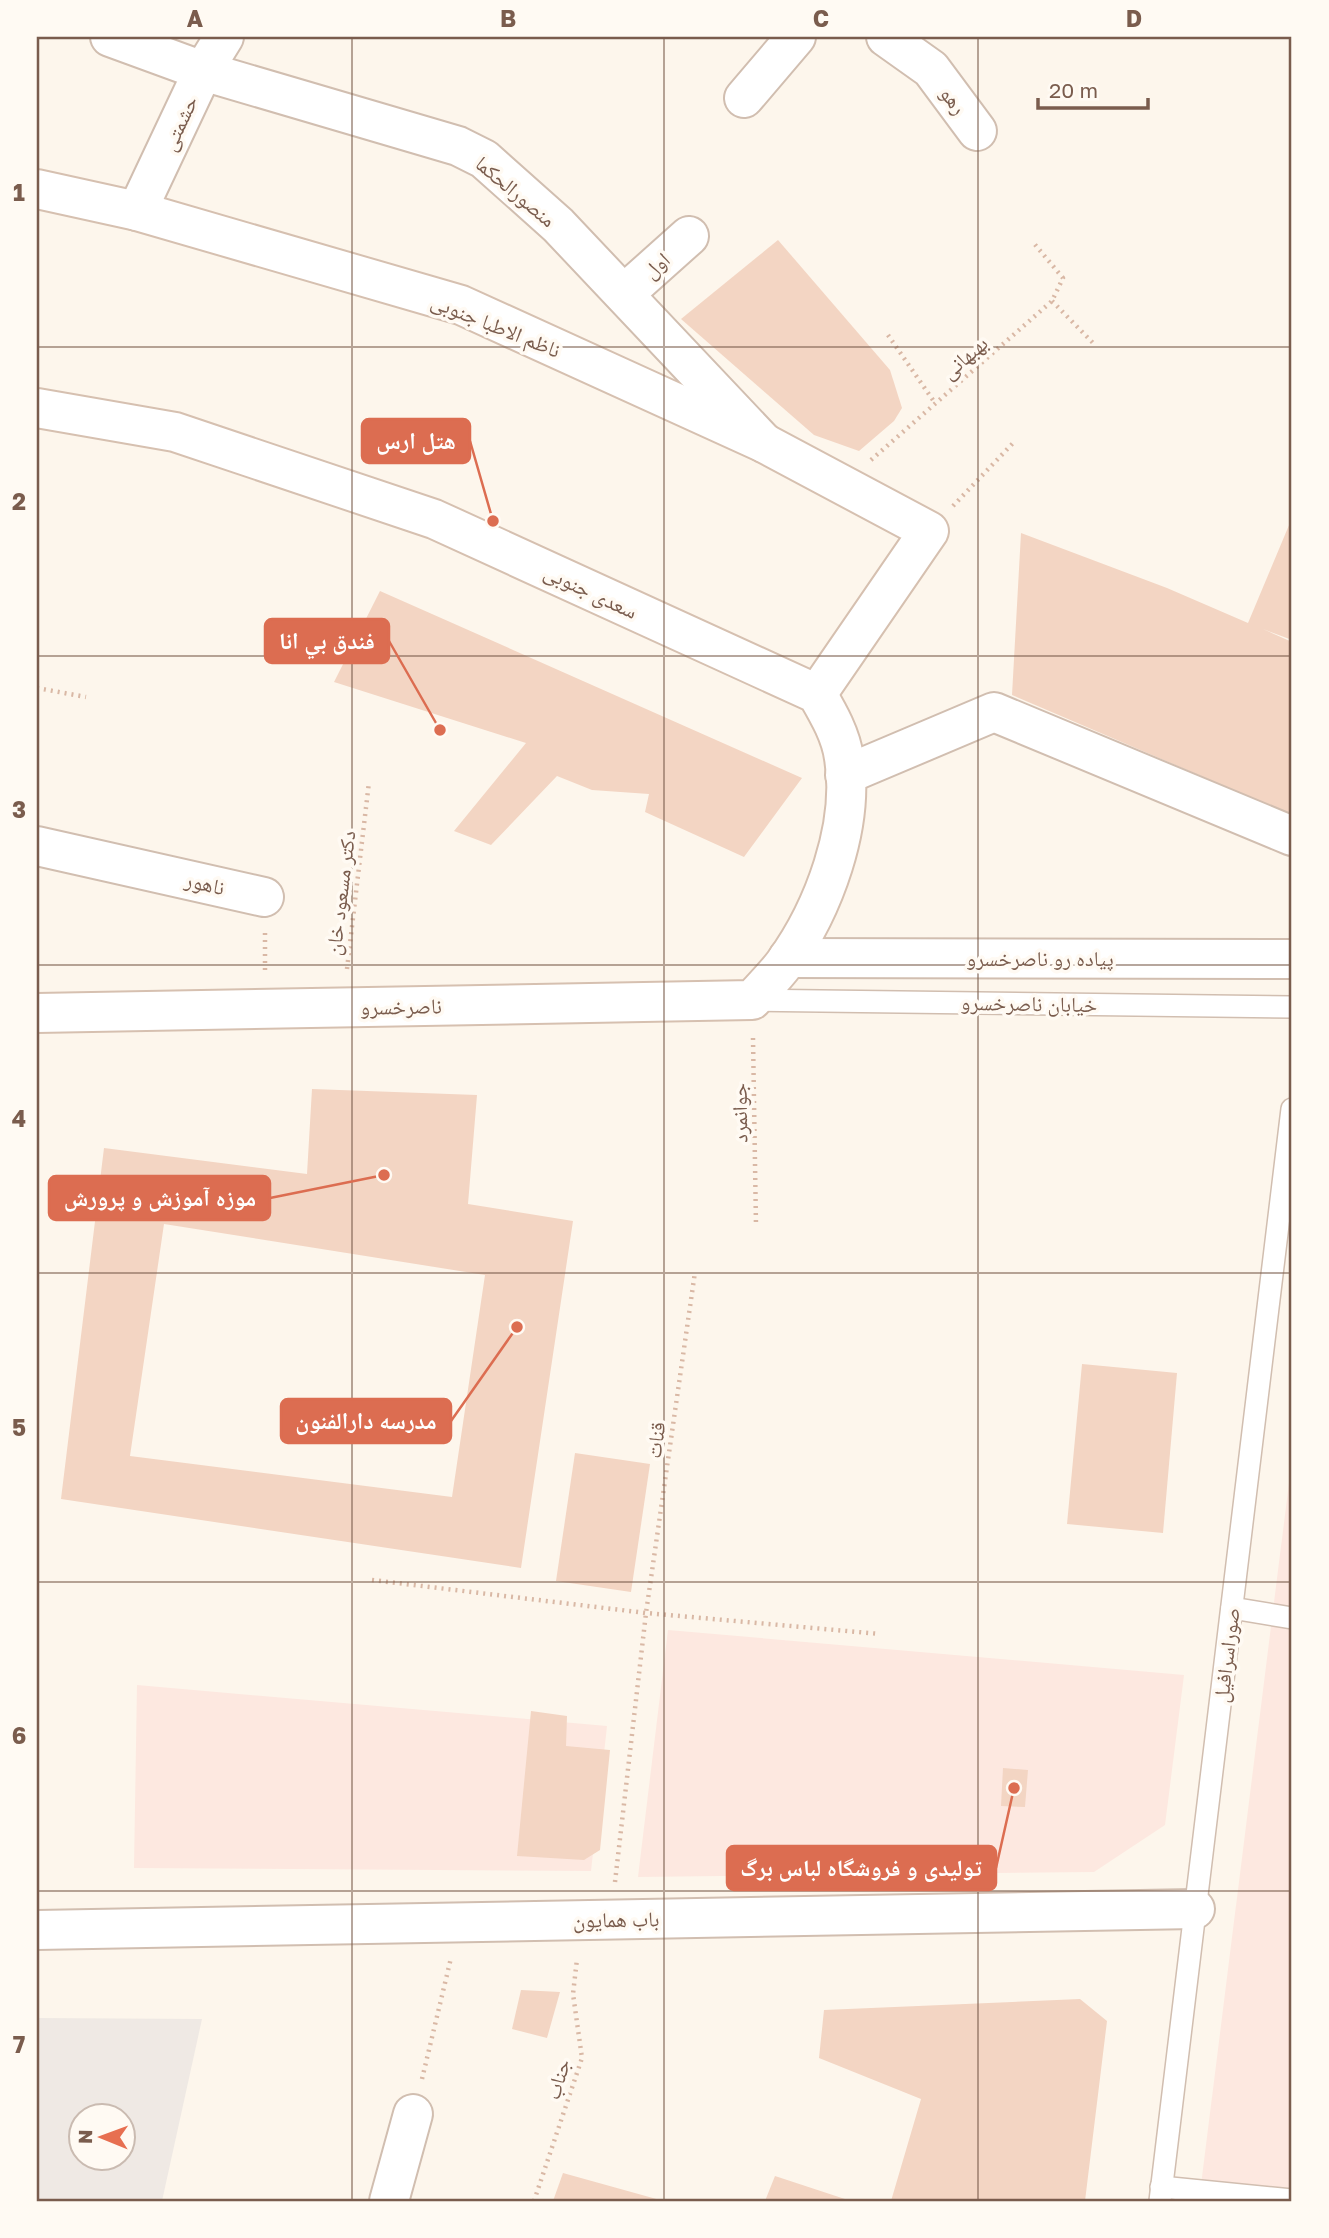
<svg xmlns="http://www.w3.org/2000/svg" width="1329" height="2238" font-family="'Golos Text','Noto Naskh Arabic',sans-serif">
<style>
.commercial{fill:#fde8e0}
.industrial{fill:#efe9e4;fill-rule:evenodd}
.building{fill:#f3d5c3;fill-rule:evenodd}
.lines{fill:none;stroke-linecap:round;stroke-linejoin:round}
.lane-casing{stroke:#d1beb0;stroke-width:24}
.street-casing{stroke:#d1beb0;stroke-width:42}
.secondary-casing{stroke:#d6c0b0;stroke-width:42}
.path{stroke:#d9b8a5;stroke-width:4.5;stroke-dasharray:2 5;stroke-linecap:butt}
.lane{stroke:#fff;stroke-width:21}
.street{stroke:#fff;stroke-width:38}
.secondary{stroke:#fff;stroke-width:38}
.grid{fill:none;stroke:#7a5c4d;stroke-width:2;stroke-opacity:0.55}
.labels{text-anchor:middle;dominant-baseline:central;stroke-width:7;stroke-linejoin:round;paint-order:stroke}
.street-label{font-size:21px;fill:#7a5c4d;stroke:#fffaf3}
.leader{fill:none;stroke:#dc6d51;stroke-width:2.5}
.callout-dot{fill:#dc6d51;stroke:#fffaf3;stroke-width:2.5}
.callout{fill:#dc6d51;stroke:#dc6d51;stroke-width:2.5}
.callout-label{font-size:23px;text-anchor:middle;font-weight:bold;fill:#fff}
.neatline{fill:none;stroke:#7a5c4d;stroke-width:2.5}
.grid-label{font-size:23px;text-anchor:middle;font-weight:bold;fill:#7a5c4d}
</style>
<rect width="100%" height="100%" fill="#fdf6ec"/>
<g class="commercial">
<polygon points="1292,1459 1292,2201 1199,2201"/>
<polygon points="668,1630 1184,1675 1165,1825 1094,1872 638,1877"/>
<polygon points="137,1685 607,1726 591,1871 134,1868"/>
</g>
<path class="industrial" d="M37,2018L202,2019L162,2201H37ZM80,2116H122V2158H80Z"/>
<g class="building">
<polygon points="778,240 890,370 902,408 894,421 859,451 814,435 681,319"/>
<polygon points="1292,518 1292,640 1263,629 1292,642 1292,815 1012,695 1021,533 1167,588 1248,623"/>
<polygon points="380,591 802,778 744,857 645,812 649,794 592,790 557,776 491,845 454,831 526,743 334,682"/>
<path d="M312,1089L477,1095L468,1204L573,1221L521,1568L61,1499L104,1148L307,1174ZM164,1224L485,1275L452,1497L130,1456Z"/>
<polygon points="1082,1364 1177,1373 1163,1533 1067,1524"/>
<polygon points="575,1453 650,1464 631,1592 556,1581"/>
<polygon points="531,1711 567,1716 566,1746 610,1750 600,1850 584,1860 517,1856"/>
<polygon points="1003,1768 1028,1770 1025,1807 1001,1806"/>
<polygon points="521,1990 560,1992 547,2038 512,2029"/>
<polygon points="1080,1999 1107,2021 1085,2201 891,2201 921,2099 819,2058 824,2010"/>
<polygon points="563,2173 660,2200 660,2201 553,2201"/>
<polygon points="775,2176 851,2201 765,2201"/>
</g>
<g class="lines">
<defs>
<g id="lane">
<polyline points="752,1000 1292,1007"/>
<polyline points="1232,1608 1292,1618"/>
<polyline points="1161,2187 1292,2200"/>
<polyline points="1160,2201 1292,1109"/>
</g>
<g id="street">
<polyline points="110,37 203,71 458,146 484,159 558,225 764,443"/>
<polyline points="886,37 931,69 977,131"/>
<polyline points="744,98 796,37"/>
<polyline points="137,211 203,71 224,37"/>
<polyline points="624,294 689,236"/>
<polyline points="845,775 994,712 1292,836"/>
<polyline points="37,846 264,897"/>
<polyline points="788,958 1292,959"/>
<polyline points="37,1930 1195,1909"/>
<polyline points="389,2201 413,2114"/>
</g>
<g id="secondary">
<polyline points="37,189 137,211 461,305 764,443 929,531 817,694"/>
<path d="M37,408L175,432L434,519L817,694C828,713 841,735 844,758C855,825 824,909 784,964C775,976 763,988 752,1000L37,1013"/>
</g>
</defs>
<use href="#lane" class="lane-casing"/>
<use href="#street" class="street-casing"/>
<use href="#secondary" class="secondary-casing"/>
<g class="path">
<polyline points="1052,301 1095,345"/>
<polyline points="888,335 935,403"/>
<polyline points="871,460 1052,301 1063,278 1032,241"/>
<polyline points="953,506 1015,441"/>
<polyline points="37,688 86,697"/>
<polyline points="265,933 265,973"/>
<polyline points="347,969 369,782"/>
<polyline points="753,1038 756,1226"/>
<polyline points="372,1580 646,1613 880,1634"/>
<polyline points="615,1882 646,1613 695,1272"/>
<polyline points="422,2079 451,1958"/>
<polyline points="534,2201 582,2058 573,1994 577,1959"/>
</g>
<use href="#lane" class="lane"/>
<use href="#street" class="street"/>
<use href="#secondary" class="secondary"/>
</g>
<path class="grid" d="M352,37V2201M664,37V2201M978,37V2201M37,347H1292M37,656H1292M37,965H1292M37,1273H1292M37,1582H1292M37,1891H1292"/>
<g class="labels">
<g class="street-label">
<text transform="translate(954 100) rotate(53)">رهو</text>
<text transform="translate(179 123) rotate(-65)">حشمتی</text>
<text transform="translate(516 191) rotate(40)">منصورالحکما</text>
<text transform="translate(656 265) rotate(-42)">اول</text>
<text transform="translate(496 325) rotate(22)">ناظم الاطبا جنوبی</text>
<text transform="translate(964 357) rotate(-41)">بهبهانی</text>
<text transform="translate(591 591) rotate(25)">سعدی جنوبی</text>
<text transform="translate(205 883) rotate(13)">ناهور</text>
<text transform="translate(340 893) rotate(-83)">دکتر مسعود خان</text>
<text x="1040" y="958">پیاده رو ناصرخسرو</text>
<text transform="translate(1029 1003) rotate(1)">خیابان ناصرخسرو</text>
<text transform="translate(401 1006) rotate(-1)">ناصرخسرو</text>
<text transform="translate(739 1113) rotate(-91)">جوانمرد</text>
<text transform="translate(655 1440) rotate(-82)">قنات</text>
<text transform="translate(1226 1655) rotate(-83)">صوراسرافیل</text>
<text transform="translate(616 1919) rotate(-1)">باب همایون</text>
<text transform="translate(557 2079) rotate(-73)">جناب</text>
</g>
</g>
<path class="leader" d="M493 521L470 441M440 730L389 641M384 1175L270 1198M517 1327L451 1421M1014 1788L996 1868"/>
<g class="callout-dot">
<circle cx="493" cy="521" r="7"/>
<circle cx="440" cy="730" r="7"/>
<circle cx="384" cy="1175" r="7"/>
<circle cx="517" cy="1327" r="7"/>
<circle cx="1014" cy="1788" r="7"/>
</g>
<g class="callout">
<rect x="362" y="419" width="108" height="44" rx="7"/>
<rect x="265" y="619" width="124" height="44" rx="7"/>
<rect x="49" y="1176" width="221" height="44" rx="7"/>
<rect x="281" y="1399" width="170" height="44" rx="7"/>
<rect x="727" y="1846" width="269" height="44" rx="7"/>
</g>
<g class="callout-label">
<text x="416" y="449">هتل ارس</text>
<text x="327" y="649">فندق بي انا</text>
<text x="160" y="1206">موزه آموزش و پرورش</text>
<text x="366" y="1429">مدرسه دارالفنون</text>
<text x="861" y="1876">تولیدی و فروشگاه لباس برگ</text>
</g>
<rect width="1329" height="2238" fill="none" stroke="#fffaf3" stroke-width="77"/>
<g transform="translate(102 2137) rotate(271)"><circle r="33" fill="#fffaf3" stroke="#cabbb1" stroke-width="2"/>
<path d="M0-5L12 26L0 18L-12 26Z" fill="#e76f51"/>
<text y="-10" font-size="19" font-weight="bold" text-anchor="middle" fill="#7a5c4d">N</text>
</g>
<path d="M1038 98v10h110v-10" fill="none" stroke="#7a5c4d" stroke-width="3.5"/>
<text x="1049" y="98" font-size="21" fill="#7a5c4d" stroke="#fffaf3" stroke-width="5" paint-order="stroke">20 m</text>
<rect x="38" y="38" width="1252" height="2162" class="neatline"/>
<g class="grid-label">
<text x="195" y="27">A</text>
<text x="508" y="27">B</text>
<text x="821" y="27">C</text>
<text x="1134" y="27">D</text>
<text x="19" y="201">1</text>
<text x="19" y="510">2</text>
<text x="19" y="818">3</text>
<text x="19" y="1127">4</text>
<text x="19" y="1436">5</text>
<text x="19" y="1744">6</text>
<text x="19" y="2053">7</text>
</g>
</svg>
